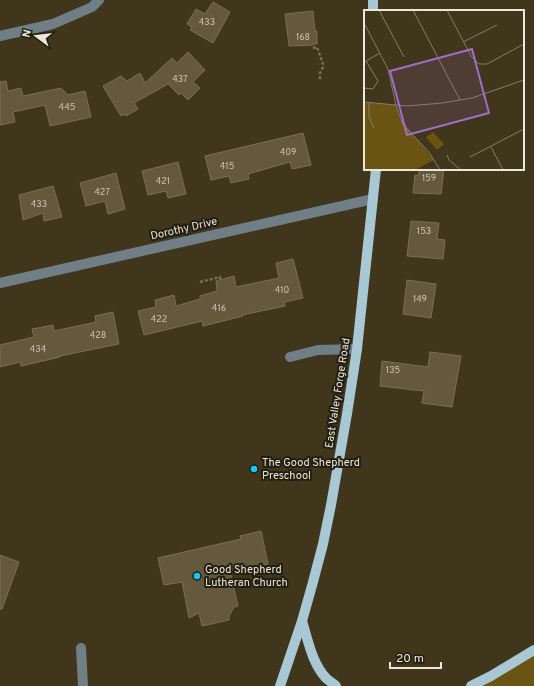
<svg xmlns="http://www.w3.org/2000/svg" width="534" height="686" font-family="Overpass,sans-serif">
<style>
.green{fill:#6a5414}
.building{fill:#64593d;stroke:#7a6f52}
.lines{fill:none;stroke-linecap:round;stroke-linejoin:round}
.path{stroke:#786f58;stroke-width:2.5;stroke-dasharray:3 2;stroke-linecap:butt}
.minor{stroke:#707f85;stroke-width:10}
.major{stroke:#a8c8d4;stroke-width:10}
.poi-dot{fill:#0fcafa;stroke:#221e12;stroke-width:1.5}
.labels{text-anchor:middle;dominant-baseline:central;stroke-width:4;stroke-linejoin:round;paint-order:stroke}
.number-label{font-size:9px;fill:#cbc4b0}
.street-label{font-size:11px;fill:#ede7d7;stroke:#221e12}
.poi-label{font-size:11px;fill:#ede7d7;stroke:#221e12;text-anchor:start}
.inset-road{fill:none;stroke:#857d66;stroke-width:1}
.view{fill:#a36dc7;fill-opacity:0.15;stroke:#a36dc7;stroke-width:2}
.inset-edge{fill:none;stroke:#ede7d7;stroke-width:2}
</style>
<rect width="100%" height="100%" fill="#40361b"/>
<polygon class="green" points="534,650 534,686 471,686"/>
<g class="building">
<polygon points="213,2 230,12 213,43 190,30 192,27 187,24 196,9 205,14"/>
<polygon points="313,11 315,31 317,31 317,44 313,44 313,45 289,46 285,14"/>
<polygon points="188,52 205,70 193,82 200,88 188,100 181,93 179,95 168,84 134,103 138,109 126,116 125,114 121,116 103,86 121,76 127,81 140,73 145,83 172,58 177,63"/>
<polygon points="6,81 8,91 21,88 23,96 61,88 68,95 85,91 91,117 50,126 45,105 13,112 15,122 0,125 0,82"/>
<polygon points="303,133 311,165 292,169 290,162 248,174 249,179 231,183 229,176 211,180 205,156"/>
<polygon points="178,162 186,194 168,198 166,191 148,195 142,171"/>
<polygon points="419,169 444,169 441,194 413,193 415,175 419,175"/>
<polygon points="116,173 125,209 108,214 105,201 86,206 80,183"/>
<polygon points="53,186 62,217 44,221 43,213 23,220 19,195"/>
<polygon points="411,221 439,223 437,239 445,240 443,259 407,256"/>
<polygon points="293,259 303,298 285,302 285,306 242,315 243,316 203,326 202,321 144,335 138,311 156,307 155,300 174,295 176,306 200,299 200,296 217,291 216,281 234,276 236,287 279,278 276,263"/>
<polygon points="407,280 436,284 431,318 403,314"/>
<polygon points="113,312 119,344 60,356 60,357 21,366 20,362 0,367 0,345 34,337 32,329 53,325 54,331 96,322 95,316"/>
<polygon points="430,352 461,356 452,407 422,403 424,391 380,386 382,361 428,367"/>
<polygon points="261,531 268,564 230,571 238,606 234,607 229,616 229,620 202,626 199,613 189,618 182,582 164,585 158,558 241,539 240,536"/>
<polygon points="0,555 19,562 2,609 0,609"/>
</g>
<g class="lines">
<g class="path">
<polyline points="313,48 317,47 323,64 323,67 320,73 320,80"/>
<polyline points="200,282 220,277 220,280"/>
</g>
<g class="minor">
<polyline points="0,36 53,24 92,7 99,0"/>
<polyline points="0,283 373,199"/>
<polyline points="290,357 318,350 357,349"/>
<polyline points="81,648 83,686"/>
</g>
<g class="major">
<polyline points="373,0 373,11"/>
<path d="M302,621C308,640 312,663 326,678C329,681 333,683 336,686"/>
<polyline points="280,686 302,621 313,582 323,544 331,505 347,414 357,349 376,169"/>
<polyline points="471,686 491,676 534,650"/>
</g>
</g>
<g class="poi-dot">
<circle cx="254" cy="469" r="4"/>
<circle cx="197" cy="576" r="4"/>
</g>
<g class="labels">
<g class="number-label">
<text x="207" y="22">433</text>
<text x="303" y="37">168</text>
<text x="180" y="79">437</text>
<text x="67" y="107">445</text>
<text x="288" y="152">409</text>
<text x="227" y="166">415</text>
<text x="429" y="178">159</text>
<text x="163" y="181">421</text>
<text x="102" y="192">427</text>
<text x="39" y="204">433</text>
<text x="424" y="231">153</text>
<text x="282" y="290">410</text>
<text x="420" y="299">149</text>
<text x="219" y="308">416</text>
<text x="159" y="319">422</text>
<text x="98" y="335">428</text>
<text x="38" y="349">434</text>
<text x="393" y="370">135</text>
</g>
<g class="street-label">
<text transform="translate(184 229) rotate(-13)">Dorothy Drive</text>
<text transform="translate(338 393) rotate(-81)">East Valley Forge Road</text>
</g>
<g class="poi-label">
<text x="262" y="463">The Good Shepherd<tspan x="262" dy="13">Preschool</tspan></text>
<text x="205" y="570">Good Shepherd<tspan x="205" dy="13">Lutheran Church</tspan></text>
</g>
</g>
<g transform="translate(364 10)">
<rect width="160" height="160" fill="#40361b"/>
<path d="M0,92L32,95L36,108L70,150L51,160H0ZM69,122L80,134L73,140L62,127Z" fill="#6a5414"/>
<path class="inset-road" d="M15,0L40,47M49,0L96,90M83,0L107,46L115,54H123L160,34M0,13L24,59L32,95M99,32L133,15M2,51L16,43M0,52L2,51L14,71L9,79L0,78M0,92L43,96L78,93L108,88L160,70M5,92V107L10,118M32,95L39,115L65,142L76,160M127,137L139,160M83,145L85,150L97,160M106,147L160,119"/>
<path class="view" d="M108,39L125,103L43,125L26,61Z"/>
<rect width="160" height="160" class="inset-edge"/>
</g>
<g transform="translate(36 36) rotate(285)" stroke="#221e12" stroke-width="3" paint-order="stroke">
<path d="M0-3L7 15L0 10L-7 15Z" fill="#ede7d7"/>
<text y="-6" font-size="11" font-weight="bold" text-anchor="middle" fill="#ede7d7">N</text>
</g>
<path d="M390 662v6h51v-6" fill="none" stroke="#ede7d7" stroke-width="2"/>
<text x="396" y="662" font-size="12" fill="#ede7d7" stroke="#221e12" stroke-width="3" paint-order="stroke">20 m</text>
</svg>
